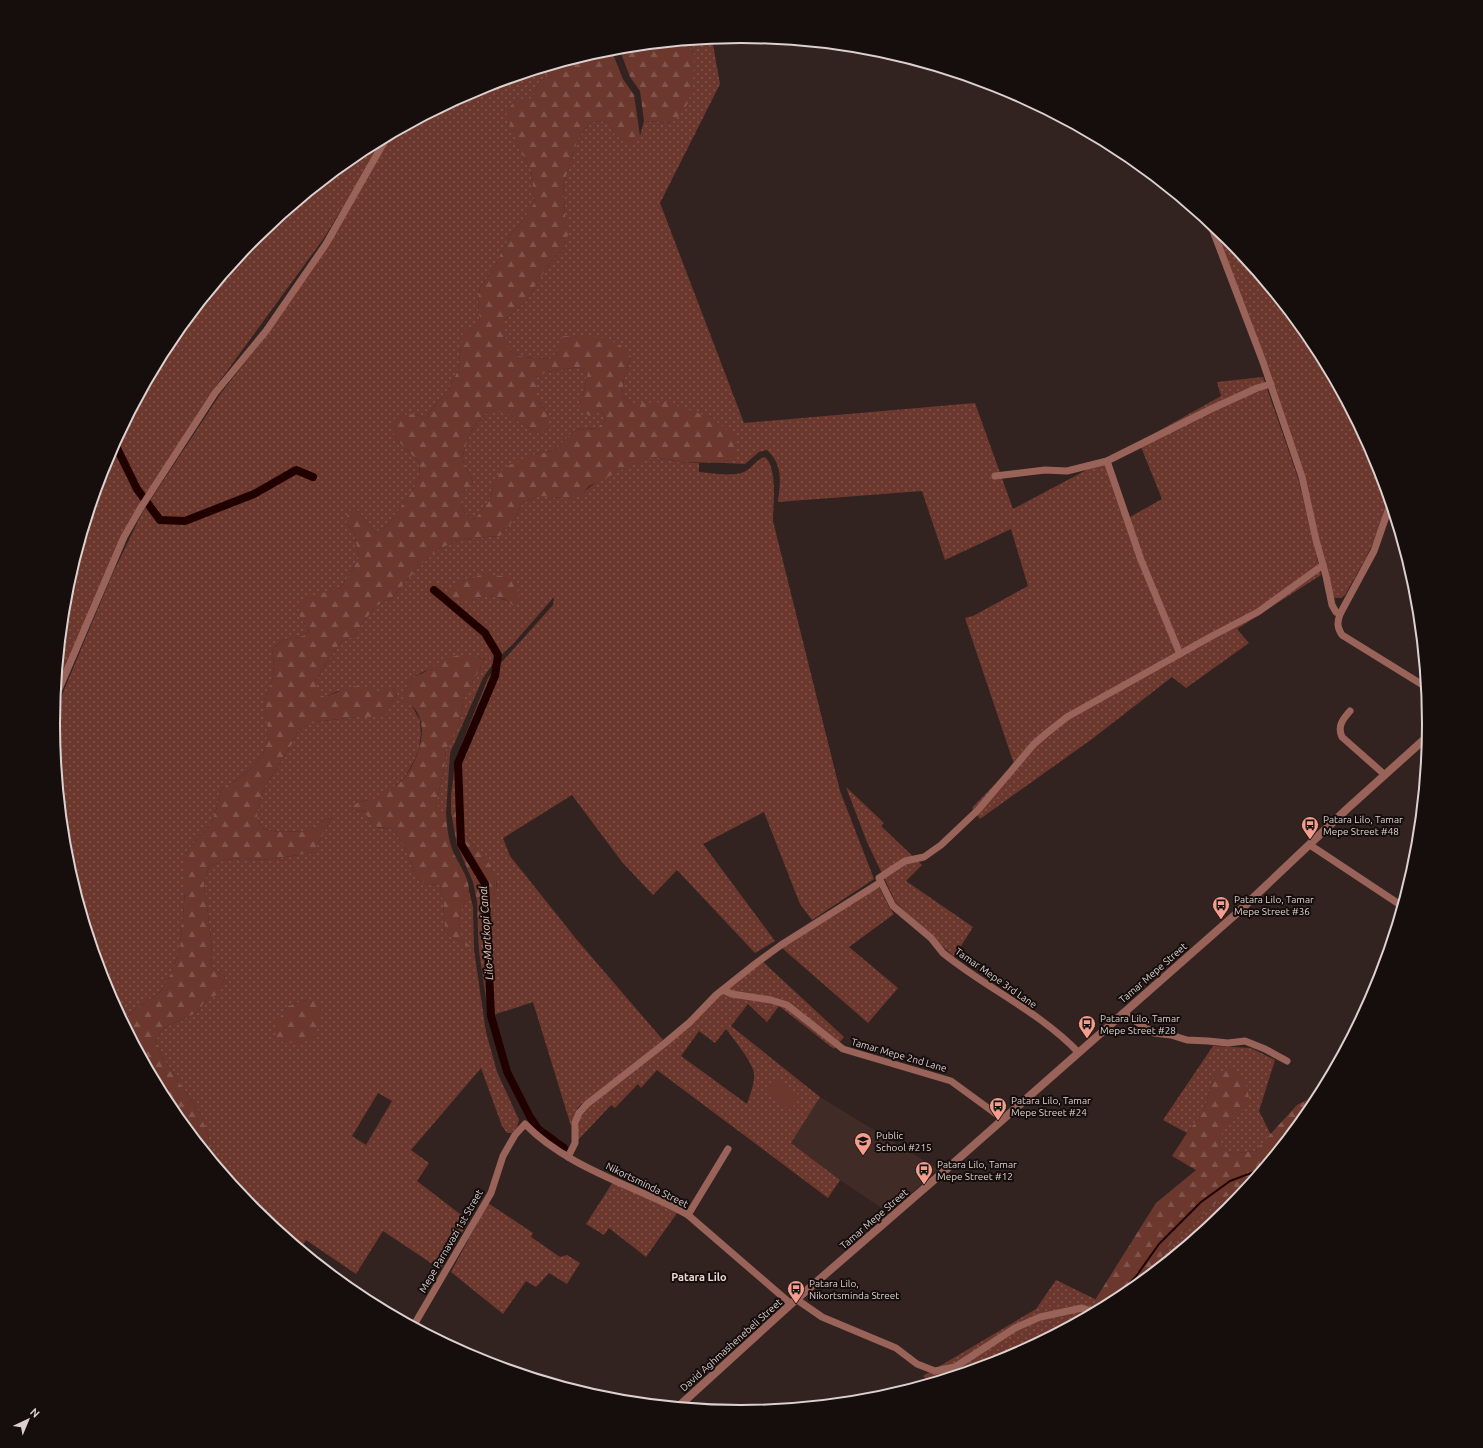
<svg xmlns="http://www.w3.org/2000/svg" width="1483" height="1448" font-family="Ubuntu,sans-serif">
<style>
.built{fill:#412b27}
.grass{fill:url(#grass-dots);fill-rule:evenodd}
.forest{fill:url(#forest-firs);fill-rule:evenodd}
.garden{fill:#6c382e}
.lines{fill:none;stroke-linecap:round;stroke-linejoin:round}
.stream{stroke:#210000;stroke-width:2}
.canal{stroke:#210000;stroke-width:8}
.minor{stroke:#9a6359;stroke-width:7}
.tertiary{stroke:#9a6359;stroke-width:8}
.labels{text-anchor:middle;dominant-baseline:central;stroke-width:4;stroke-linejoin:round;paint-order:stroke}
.poi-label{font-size:10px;fill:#dcd1cf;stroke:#150e0d;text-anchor:start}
.street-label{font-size:10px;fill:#dcd1cf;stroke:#150e0d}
.water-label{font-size:11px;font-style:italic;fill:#f2c4bb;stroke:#150e0d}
.neighbourhood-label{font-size:11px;font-weight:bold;fill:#ebd6d2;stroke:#150e0d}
.rim{fill:none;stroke:#dcd1cf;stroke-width:2}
</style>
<defs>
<pattern id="grass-dots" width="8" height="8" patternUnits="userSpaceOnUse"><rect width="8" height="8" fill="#6c382e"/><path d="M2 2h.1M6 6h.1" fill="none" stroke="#80544b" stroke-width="1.8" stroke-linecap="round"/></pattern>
<pattern id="forest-firs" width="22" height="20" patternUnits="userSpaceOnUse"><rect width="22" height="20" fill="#6c382e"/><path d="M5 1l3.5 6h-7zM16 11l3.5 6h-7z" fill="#80544b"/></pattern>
</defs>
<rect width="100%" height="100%" fill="#322320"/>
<polygon class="built" points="820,1097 938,1169 889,1213 840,1180 791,1143"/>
<g class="grass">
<path d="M712,39L720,84L660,203L744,423L975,403L1013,509L1109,458L1130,517L1162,499L1139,442L1221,396L1217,382L1263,377L1298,478L1321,575L1237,629L1249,643L1186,688L1172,677L1092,739L980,819L972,808L1014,764L965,618L973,616L1028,586L1011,529L945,560L922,491L778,502C780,482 784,466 767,450L759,452L745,464L725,463L735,454L713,418L690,411L632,403L622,396L624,378L631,357L557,352L550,359C532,357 509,361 505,339C504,333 505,326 505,320L527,300L551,261L564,248L568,231L565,214L563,186L578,138L591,122L607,121L616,136H640L644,121L672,123L694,53L680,42Z"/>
<path d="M549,67L547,75L538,84L532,99L513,103L517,144L531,170L535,202L523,220L511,234L501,253L494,269L480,287L478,303L480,322L461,347L458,370L449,389L438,401L426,418L413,414L396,439L420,463L419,478L412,491L387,526L375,533L355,507L346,524L354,532L359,558L350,574L340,588L328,592L300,617L309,630L303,636L283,640L272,649C274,661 275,673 271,685C269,690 265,697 265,702C264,712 268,723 268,733C268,761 243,776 221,789L217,807L211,825L195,841L185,854V892L180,948L171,974L160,992L131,1012L124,1022L106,987L67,858L54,724V714L112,575L142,513L221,393L272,328L393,134L478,88Z"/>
<polygon points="384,139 324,238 208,397 128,523 88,615 57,691 67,590 106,461 170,342 255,237 359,152"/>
<polygon points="1214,226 1228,238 1314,342 1377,461 1388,498 1380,527 1367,556 1345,595 1341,598 1335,598 1333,595 1302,469"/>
<path d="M578,367L588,371L584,391L579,406L600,408L606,420L597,428L575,430L553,451L535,454L494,484L490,499L476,518L472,519C461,511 461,508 461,495L473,482L462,459C467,438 472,426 488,412H508L516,420L541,435L549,427V414L537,400V378L546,372Z"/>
<path d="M652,457L667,459L678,462L699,463V472C713,473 731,477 744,472C753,468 756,459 765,457C778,469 773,504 773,521L840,791L874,879L812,920L800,904L764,812L703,844L775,941L755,953L677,870L653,895L622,862L572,795L503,838L510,856L577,940L663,1040L578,1107L571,1126L533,1002L493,1015L505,1061L536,1120L535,1123L550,1136L559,1139L567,1148L566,1152L537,1133L527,1120L503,1073L488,1012L479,951L478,932L487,933L491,924L497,884L494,873L487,861L463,832L459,823L458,811L451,812V795L456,758L488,678L501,663L553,605L554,597L513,644L494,662L483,678L450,753L446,813L438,811V796L445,763L446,749L454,736L463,711L462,698L479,671L485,659L474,656L434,667L412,677L404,693L420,720L421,734L419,749L414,761L405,777L383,796L374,800L362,801L350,809L365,812C373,826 375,829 391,828C403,842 412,859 415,878L426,884L440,885L443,899L445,933L471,948C468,945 464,942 462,939C452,926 464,904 469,891L473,907L474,950L486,1032L497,1072L519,1120L517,1127L512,1133H507L502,1126L481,1068L411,1150L429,1163L417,1181L469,1221L440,1269L383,1231L356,1274L306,1240L301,1248L255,1210L206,1150L209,1138L201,1115L163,1058L155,1041L164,1028L198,1012L207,998L220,993L225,976L210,966L212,947L204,883L209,867L224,860L244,858L263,860L313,853L332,817L319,823L308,831L278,832L264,829L257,820L258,807L265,787L292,744L298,730L315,722L356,717H384L397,694L394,688L376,694L338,691L325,697L317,693V680L323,668L341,642L355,635L361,625L376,606L392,598L420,565L439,549L461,539L500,536L514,520L522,503L538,496L562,498L582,495C596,477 631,465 652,457ZM474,578L513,605C498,595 486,593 471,601L462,581ZM309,999L292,1042L279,1041L283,1014L288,1006ZM378,1093L392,1101L366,1145L352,1136Z"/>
<polygon points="846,787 884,823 881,826 922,865 906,881 973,927 954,957 896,903 867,842"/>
<polygon points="879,887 889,907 894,914 849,947 898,988 868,1023 782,948"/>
<path d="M762,961L844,1037L834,1049L779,1006L767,1022L748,1004L731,1026L820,1097L791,1143L840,1180L828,1198L657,1070L641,1088L638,1084L615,1108L611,1105L578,1140V1128L581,1113L717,996ZM726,1029C733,1038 753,1063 754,1073C755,1083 750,1095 747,1104L681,1056L699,1031L715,1043Z"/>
<polygon points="1213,1046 1251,1048 1275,1060 1259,1111 1271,1135 1255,1151 1231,1154 1219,1143 1221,1133 1238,1116 1249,1101 1215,1075 1203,1112 1187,1133 1163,1120"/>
<polygon points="613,1182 677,1213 646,1257 609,1228 604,1235 586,1224"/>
<polygon points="1248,1186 1228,1211 1149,1276 1169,1246 1194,1221 1220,1200"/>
<polygon points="488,1203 533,1233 531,1237 560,1257 567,1255 580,1263 567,1284 549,1273 536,1287 526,1281 503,1314 451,1272"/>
<polygon points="1056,1280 1107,1305 1005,1360 930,1382 923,1376 1036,1309"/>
</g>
<g class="forest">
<path d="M680,42L694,53C695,66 693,96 686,106C683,112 677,118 672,123L644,121L640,91L630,77L619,48Z"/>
<path d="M607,49H611L623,79L634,95L640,136L629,145L616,136L607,121L591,122L578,138L563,186L565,214L569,231L564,248L551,261L527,300L505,320C505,360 514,356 549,359L557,352L563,336L606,338L620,345L631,357L624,378L622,396L632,403L666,402L713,418L735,437V454L725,463L678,462L667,459L652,457L630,466L589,486L582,495L569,501L562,498L538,496L522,503L514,520L500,536L461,539L439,549L420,565L392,598L376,606L361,625L355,635L341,642L323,668L317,680V693L325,697L353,686L370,687L376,694L382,689L394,688L397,693L385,717H356L315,722L298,730L292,744L265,787L258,807L257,820L264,829L278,832L308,831L319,823L332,817L313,853L263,860L244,858L224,860L209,867L204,883L212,947L210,966L225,976L220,994L207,998L198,1012L164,1028L155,1041L163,1058L201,1115L209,1138L206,1150L169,1106L124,1022L131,1012L160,992L171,974L180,948L185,892V854L195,841L211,825L217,807L221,789C243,776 268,761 268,733C268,723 264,713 265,702C265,697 269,690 271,685C275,673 274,661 272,649L283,640L303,636L309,630L300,617L298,603L309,597L340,588L350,574L359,558L354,532L346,524L348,512L355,507L375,533L387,526L412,491L419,478L420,463L396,439L390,425L399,415L413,414L426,418L438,401L449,389L458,370L463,331L480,322L478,303L480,287L494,269L501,253L511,234L523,220L535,202L531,170L517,144L506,113L513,103L532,98L538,84L547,75L549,67ZM578,367L588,371L584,391L579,406L589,416L600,408L606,420L597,428L575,430L553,451L535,454L503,468L494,484L490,499L476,518L472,519C461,511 461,508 461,495L473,482L462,459C467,439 472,425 488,412H508L516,420L541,435L549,427V414L537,400V378L546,372Z"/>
<polygon points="484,573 511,578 517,587 520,599 513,605 504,599 492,596 480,597 471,601 456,601 446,593 462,581 474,578"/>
<path d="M459,655L474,656L485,659L479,671L462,698L463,711L454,736L446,749L445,763L438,796V810L446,813C447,825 448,838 452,849C457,862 468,875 469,889C469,893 467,898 465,901C456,926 453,931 474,950L445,933L443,899L440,885L426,884L415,878C412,859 403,842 391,828C375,828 373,827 365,812L349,809C361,797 374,803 387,792C393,787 401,782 406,776C418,758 431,726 413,707C411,705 406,704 402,703L404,693L412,677L423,673L444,659Z"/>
<path d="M458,811C460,832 467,837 481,853C498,873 499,881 494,906C492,916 491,924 487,933L478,932L477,901L473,882L457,845L451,812Z"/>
<path d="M309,999L315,1002L322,1008C321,1020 318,1038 304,1042C298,1045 286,1041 279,1041L274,1031L277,1022L288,1006Z"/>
<polygon points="1231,1066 1244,1078 1250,1101 1238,1116 1222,1133 1220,1143 1231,1154 1255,1151 1297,1105 1309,1099 1317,1100 1313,1106 1248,1186 1220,1200 1194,1221 1169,1246 1149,1276 1124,1296 1107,1305 1095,1300 1156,1203 1196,1170 1172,1156 1187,1133 1203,1112 1215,1075"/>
</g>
<polygon class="garden" points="775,1079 801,1096 791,1110 766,1093"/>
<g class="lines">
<g class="stream">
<polyline points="1282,1145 1283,1136 1302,1121"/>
<polyline points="1112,1303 1137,1275 1159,1244 1201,1202 1230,1181 1262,1169"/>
</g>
<g class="canal">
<polyline points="115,444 137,489 160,520 185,521 254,494 296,470 313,477"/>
<polyline points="434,590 485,633 498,655 495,676 458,763 461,844 485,884 491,1016 507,1072 530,1117 538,1129 564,1148"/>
</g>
<g class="minor">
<polyline points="1210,223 1263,362 1302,477 1316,540 1326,576 1332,605 1336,612 1340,614"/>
<polyline points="1107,461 1141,560 1180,654"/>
<polyline points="995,476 1045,470 1067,471 1107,461 1211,409 1257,388 1271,384"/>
<path d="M1390,505L1374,551L1340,614C1337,623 1337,627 1342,635L1426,687"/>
<polyline points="56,696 124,537 140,509 215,393 266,331 326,244 387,137"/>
<path d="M1350,711C1343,719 1337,726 1342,737L1385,775"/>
<polyline points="1310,845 1402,906"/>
<polyline points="723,990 732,994 771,1000 787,1005 843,1049 951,1081 1003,1119"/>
<polyline points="1123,1013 1154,1033 1171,1035 1187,1040 1208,1041 1228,1043 1245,1041 1265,1049 1287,1061"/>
<path d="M1078,1052C1040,1012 986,988 943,953L931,938L893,906L879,878L905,861L924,857L941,845L978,810L1034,744L1048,732L1067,717L1212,636L1258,612L1323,565"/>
<polyline points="568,1157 575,1143 575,1123 579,1113 587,1104 665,1043 690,1022 716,995 755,964 781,945 881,882"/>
<polyline points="688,1215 728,1149"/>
<polyline points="796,1299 822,1317 896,1348 917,1364 935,1371 955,1367 1015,1328 1040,1317 1082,1308 1094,1312"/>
<path d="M414,1325L491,1193L503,1156L515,1135L525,1124C569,1169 634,1185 688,1215L791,1304"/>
</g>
<polyline class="tertiary" points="679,1406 791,1304 949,1167 1236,914 1348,808 1428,736"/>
</g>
<defs>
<symbol id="bus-pin" viewBox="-11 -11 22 30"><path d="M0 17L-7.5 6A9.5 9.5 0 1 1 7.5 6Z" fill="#f49d8d" stroke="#150e0d"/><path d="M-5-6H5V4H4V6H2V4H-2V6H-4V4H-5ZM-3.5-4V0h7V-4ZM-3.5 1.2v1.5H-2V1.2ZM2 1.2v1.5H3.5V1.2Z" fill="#111"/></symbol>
<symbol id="school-pin" viewBox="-11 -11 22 30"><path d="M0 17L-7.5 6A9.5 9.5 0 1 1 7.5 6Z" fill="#f49d8d" stroke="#150e0d"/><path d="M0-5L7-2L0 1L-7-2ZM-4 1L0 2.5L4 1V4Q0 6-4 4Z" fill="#111"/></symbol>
</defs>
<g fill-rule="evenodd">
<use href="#bus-pin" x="1300" y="815" width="20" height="27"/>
<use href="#bus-pin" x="1211" y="895" width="20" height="27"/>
<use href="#bus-pin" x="1077" y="1014" width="20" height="27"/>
<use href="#bus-pin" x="988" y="1096" width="20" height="27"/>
<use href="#school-pin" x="853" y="1131" width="20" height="27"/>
<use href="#bus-pin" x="914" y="1160" width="20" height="27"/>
<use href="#bus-pin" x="786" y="1279" width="20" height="27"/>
</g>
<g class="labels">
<g class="poi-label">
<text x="1323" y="819">Patara Lilo, Tamar<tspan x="1323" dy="12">Mepe Street #48</tspan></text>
<text x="1234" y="899">Patara Lilo, Tamar<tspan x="1234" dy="12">Mepe Street #36</tspan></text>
<text x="1100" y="1018">Patara Lilo, Tamar<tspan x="1100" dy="12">Mepe Street #28</tspan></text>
<text x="1011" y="1100">Patara Lilo, Tamar<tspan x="1011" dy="12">Mepe Street #24</tspan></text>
<text x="876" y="1135">Public<tspan x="876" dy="12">School #215</tspan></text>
<text x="937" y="1164">Patara Lilo, Tamar<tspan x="937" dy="12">Mepe Street #12</tspan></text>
<text x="809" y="1283">Patara Lilo,<tspan x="809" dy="12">Nikortsminda Street</tspan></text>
</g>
<g class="street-label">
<text transform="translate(1153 973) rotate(-41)">Tamar Mepe Street</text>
<text transform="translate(996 978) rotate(35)">Tamar Mepe 3rd Lane</text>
<text transform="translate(899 1055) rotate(16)">Tamar Mepe 2nd Lane</text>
<text transform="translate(647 1185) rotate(26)">Nikortsminda Street</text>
<text transform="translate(874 1219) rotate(-41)">Tamar Mepe Street</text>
<text transform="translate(451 1241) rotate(-60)">Mepe Parnavazi 1st Street</text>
<text transform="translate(731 1345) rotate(-42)">David Aghmashenebeli Street</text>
</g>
<g class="water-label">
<text transform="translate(486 933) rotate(-94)">Lilo-Martkopi Canal</text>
</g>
<g class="neighbourhood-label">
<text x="699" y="1277">Patara Lilo</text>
</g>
</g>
<path d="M0 0H1483V1448H0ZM60 724a681 681 0 1 1 1362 0a681 681 0 1 1-1362 0Z" fill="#150e0d" fill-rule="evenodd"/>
<path class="rim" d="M60 724a681 681 0 1 1 1362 0a681 681 0 1 1-1362 0Z"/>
<g transform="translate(28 1420) rotate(44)" stroke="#150e0d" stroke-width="3" paint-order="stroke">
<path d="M0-3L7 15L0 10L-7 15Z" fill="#dcd1cf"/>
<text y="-6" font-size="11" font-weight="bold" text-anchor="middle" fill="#dcd1cf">N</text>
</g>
</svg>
